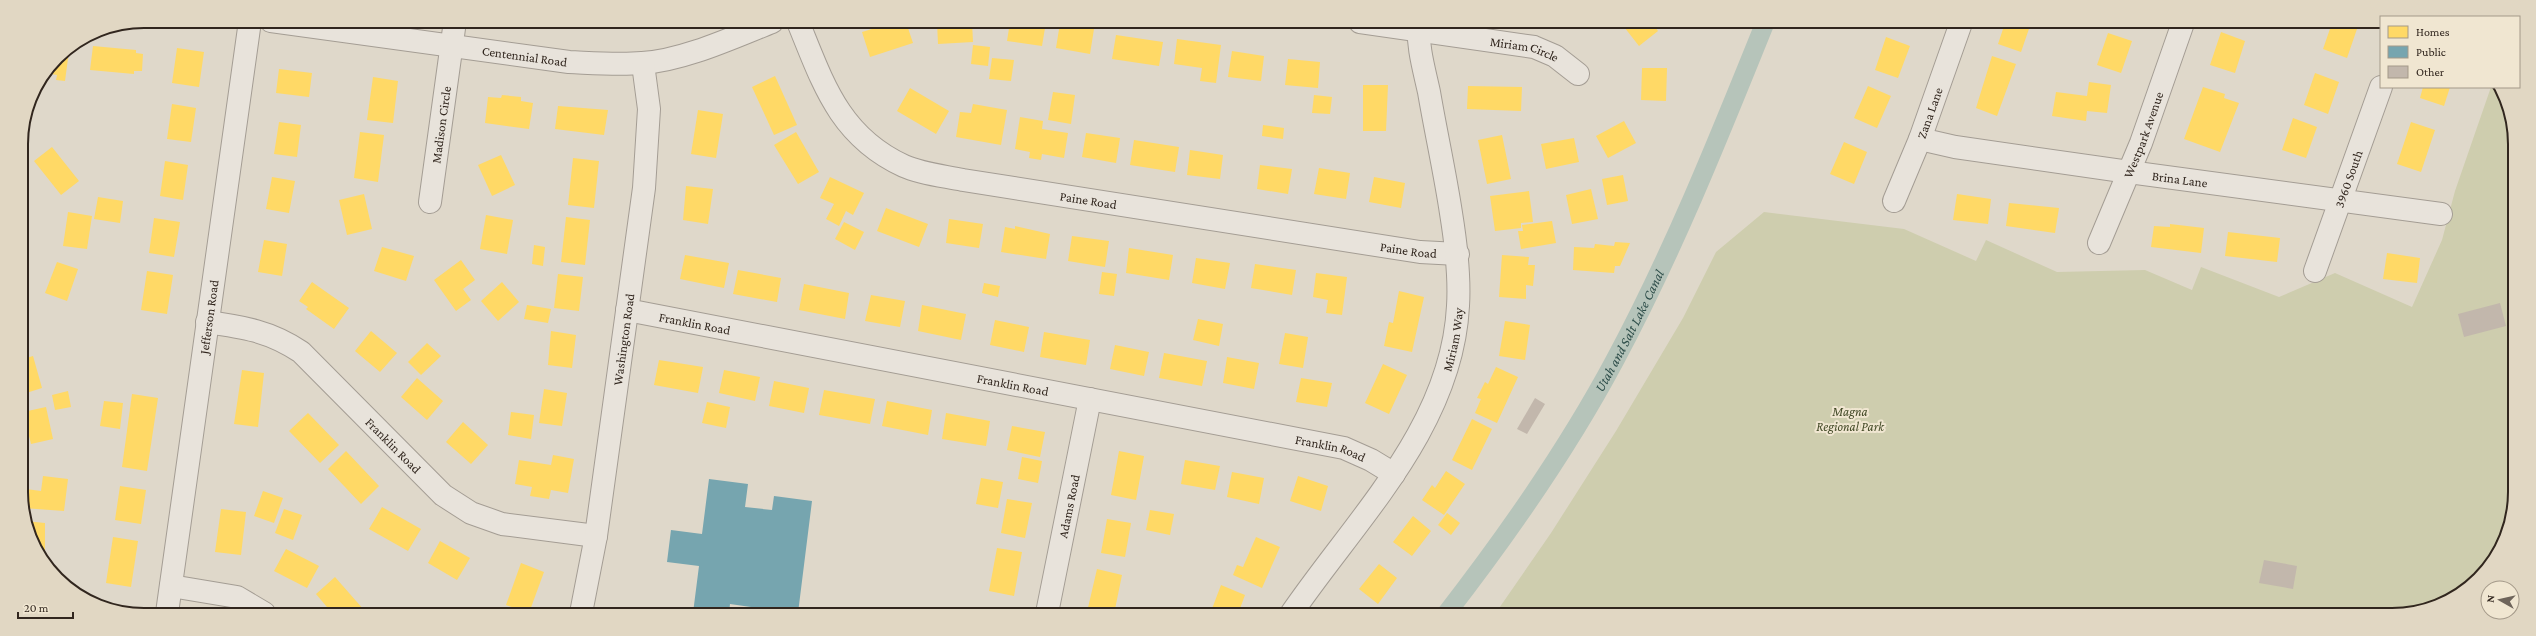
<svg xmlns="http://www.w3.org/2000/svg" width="2536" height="636" font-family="'Crimson Pro',serif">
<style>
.green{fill:#cecdae}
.homes{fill:#ffd966}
.public{fill:#76a5af}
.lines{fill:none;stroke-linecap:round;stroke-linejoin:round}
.canal{stroke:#b6c4ba;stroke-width:19}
.building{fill:#c2b7ac}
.minor-casing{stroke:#a49d94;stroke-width:24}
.minor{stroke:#e8e3db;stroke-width:22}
.labels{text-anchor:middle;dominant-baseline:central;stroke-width:4;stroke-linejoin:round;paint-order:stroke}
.street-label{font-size:13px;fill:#31261e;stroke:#f0e6d1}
.park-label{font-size:13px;font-style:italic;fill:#434a27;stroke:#f0e6d1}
.water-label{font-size:14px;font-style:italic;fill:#2f4f4b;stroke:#f0e6d1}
.rim{fill:none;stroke:#31261e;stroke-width:2}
</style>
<rect width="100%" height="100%" fill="#dfd8ca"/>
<polygon class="green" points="2491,87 2500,87 2502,89 2513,120 2513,516 2498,554 2473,585 2439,606 2400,615 1495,614 1551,533 1616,431 1683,318 1716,252 1764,212 1904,229 1976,261 1986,240 2057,272 2145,270 2192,290 2201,267 2279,297 2335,273 2412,307 2442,240 2455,191"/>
<g class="homes">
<polygon points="895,22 906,22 913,43 870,57 862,32"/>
<polygon points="937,22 972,22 973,42 938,44"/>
<polygon points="1010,22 1046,22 1042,46 1007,41"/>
<polygon points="1060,23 1094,29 1090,54 1056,48"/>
<polygon points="1621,23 1652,23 1658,31 1639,46"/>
<polygon points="2005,23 2031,23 2021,52 1998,44"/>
<polygon points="2332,23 2351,23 2358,26 2347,58 2323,49"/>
<polygon points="2221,32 2245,41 2235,73 2210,65"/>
<polygon points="2108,33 2132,41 2121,73 2097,65"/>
<polygon points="1116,35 1163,42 1159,66 1112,59"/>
<polygon points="1886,37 1910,46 1898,78 1875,70"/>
<polygon points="1177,39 1221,45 1216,83 1200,81 1202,68 1174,64"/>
<polygon points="973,45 990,47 988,66 971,64"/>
<polygon points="93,46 136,50 136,53 143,54 142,71 134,71 134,74 90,70"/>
<polygon points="177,48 204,52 199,87 172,83"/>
<polygon points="67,51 69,51 65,81 56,80 57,75 46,73 57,57"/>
<polygon points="1232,51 1264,56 1261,81 1228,77"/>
<polygon points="1992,56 2016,64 1997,116 1976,108"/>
<polygon points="992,58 1014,60 1011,81 989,79"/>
<polygon points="1288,59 1320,62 1318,88 1285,85"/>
<polygon points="1642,68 1667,68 1666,101 1641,100"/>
<polygon points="279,69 312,73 309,97 276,93"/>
<polygon points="2315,73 2339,82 2328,114 2304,105"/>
<polygon points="775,76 797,125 774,135 752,87"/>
<polygon points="373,77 398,81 393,123 367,120"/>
<polygon points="2089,82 2111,85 2107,113 2087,111 2086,121 2052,116 2056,92 2087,96"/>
<polygon points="1363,85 1388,85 1386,131 1363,131"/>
<polygon points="1468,86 1522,87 1521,111 1467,109"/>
<polygon points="1868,86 1891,96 1877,128 1854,118"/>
<polygon points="2203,87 2225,94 2224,98 2239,103 2220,152 2184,139"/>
<polygon points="2423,87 2450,87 2444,106 2420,98"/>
<polygon points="910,88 949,111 936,134 897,111"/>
<polygon points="1053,92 1075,95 1071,124 1048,120"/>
<polygon points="502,95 521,97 521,101 533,103 529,129 485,123 488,97 501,98"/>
<polygon points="1314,95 1332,97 1330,114 1312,113"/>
<polygon points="172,104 196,108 191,142 167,139"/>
<polygon points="973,104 1007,110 1001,145 956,137 960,112 971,113"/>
<polygon points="558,106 608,110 604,135 555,129"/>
<polygon points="698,110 723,114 716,158 691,154"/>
<polygon points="1020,117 1043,121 1042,129 1068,133 1064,158 1042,154 1041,160 1029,158 1030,152 1015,149"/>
<polygon points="2293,118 2317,127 2306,158 2282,150"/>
<polygon points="1624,121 1636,143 1608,158 1596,136"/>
<polygon points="279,122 301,125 297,157 274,154"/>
<polygon points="2411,122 2435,130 2421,172 2397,164"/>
<polygon points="1263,125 1284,128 1283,139 1262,136"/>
<polygon points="360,132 384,135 378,182 354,178"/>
<polygon points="796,132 819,172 798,184 774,145"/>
<polygon points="1086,133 1120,138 1116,163 1082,157"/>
<polygon points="22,135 27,136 22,160 21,160"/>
<polygon points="1502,135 1511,179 1487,184 1478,140"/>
<polygon points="1574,138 1579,162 1546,169 1541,144"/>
<polygon points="1134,140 1179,147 1175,172 1130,165"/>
<polygon points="1844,142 1867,152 1854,184 1830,174"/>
<polygon points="52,147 79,181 61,195 34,161"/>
<polygon points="1190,150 1223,155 1220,179 1187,175"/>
<polygon points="501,155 515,185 492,196 478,165"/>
<polygon points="573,158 599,161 594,208 568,205"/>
<polygon points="165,161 188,165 183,200 160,196"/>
<polygon points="1260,165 1292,169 1288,194 1257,189"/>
<polygon points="1319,168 1350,173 1346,199 1314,194"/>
<polygon points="1623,175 1628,201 1607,205 1602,179"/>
<polygon points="272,177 295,181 289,213 266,209"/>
<polygon points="830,177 864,193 853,215 846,211 839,226 826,219 834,204 820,198"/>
<polygon points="1374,177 1405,183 1401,208 1369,202"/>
<polygon points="686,186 713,189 708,224 683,220"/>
<polygon points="1591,189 1598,219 1572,224 1566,195"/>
<polygon points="1529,191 1533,222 1521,223 1521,228 1495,231 1490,196"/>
<polygon points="364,194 372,229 347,235 339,200"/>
<polygon points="1957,194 1991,199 1988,224 1953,220"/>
<polygon points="98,197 123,201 120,223 94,219"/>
<polygon points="2009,203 2059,208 2055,233 2006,226"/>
<polygon points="886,208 928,224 919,247 877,231"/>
<polygon points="68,212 92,216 87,249 63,246"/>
<polygon points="486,215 513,220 507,254 480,249"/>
<polygon points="566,217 590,220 585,265 561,262"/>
<polygon points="154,218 180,222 174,257 149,253"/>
<polygon points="949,219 983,224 979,248 946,243"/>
<polygon points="1552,221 1556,243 1521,249 1518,231 1523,231 1522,225"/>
<polygon points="844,222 864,232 855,250 835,239"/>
<polygon points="2170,224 2204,228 2201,253 2151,247 2154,226 2170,227"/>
<polygon points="1015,226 1050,234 1046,259 1001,252 1005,227 1015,229"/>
<polygon points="2228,232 2280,238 2277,262 2225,256"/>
<polygon points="1072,236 1109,241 1105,267 1068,261"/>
<polygon points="264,240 287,244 282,276 258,272"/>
<polygon points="1615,242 1630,243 1620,266 1615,266 1614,273 1573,270 1574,247 1594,248 1595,244 1614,246"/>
<polygon points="534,245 545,247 543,266 532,264"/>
<polygon points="382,247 414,256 406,281 374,271"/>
<polygon points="1129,248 1173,255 1169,280 1126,273"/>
<polygon points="2387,253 2420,258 2417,283 2383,279"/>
<polygon points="685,255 729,263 724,288 680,279"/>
<polygon points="1502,255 1529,257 1528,265 1535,265 1533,286 1526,285 1526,299 1499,297"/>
<polygon points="1196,258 1230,263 1225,289 1192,283"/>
<polygon points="461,260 475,280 463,289 471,300 456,311 434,280"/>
<polygon points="57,262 78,269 67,301 45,293"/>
<polygon points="1255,264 1296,270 1292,295 1251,288"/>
<polygon points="738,270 781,278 777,302 733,294"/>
<polygon points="147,271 173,275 167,314 141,310"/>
<polygon points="1102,272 1117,274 1114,296 1099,294"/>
<polygon points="1316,273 1347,277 1342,315 1326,313 1328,300 1313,297"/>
<polygon points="558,274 583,277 579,311 554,308"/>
<polygon points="312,282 349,308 334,329 306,309 308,307 299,301"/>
<polygon points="502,282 519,302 498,321 481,301"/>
<polygon points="984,283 1000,286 998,297 982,293"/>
<polygon points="804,284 849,293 845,319 799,310"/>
<polygon points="1399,291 1424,297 1412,352 1384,346 1389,322 1393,323"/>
<polygon points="871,295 905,301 900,327 865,321"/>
<polygon points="527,305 551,309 548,323 524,319"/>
<polygon points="922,305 966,314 961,340 918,331"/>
<polygon points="1198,319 1223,324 1219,346 1193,340"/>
<polygon points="995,320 1029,327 1024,352 990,345"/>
<polygon points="1505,321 1530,325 1525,360 1499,356"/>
<polygon points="371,331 397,353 380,372 355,351"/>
<polygon points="551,331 576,335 572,368 548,365"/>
<polygon points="1044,332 1090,340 1086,365 1040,357"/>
<polygon points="1285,333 1308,337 1303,368 1279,364"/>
<polygon points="427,343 441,356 421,375 408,362"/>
<polygon points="1115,345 1149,352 1144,376 1110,369"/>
<polygon points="1164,353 1207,361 1202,386 1159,378"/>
<polygon points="33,356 42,388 23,394 23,359"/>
<polygon points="1227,357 1259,363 1254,389 1223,383"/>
<polygon points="659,360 703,367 698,393 654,385"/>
<polygon points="1383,364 1407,375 1389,414 1365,403"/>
<polygon points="1496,367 1518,377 1497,423 1475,413 1481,399 1477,398 1485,382 1488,384"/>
<polygon points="242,370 264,373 258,427 234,424"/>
<polygon points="724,370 760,377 755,401 719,393"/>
<polygon points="417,378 443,401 427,420 401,397"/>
<polygon points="1301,378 1332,383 1327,407 1296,402"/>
<polygon points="774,381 809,388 804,413 769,406"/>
<polygon points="544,389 567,393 562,426 539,423"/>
<polygon points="824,390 875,399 870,424 819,415"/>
<polygon points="68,391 71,407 55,410 52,395"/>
<polygon points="132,394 158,398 147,471 122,467"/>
<polygon points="104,401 123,403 120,429 100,426"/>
<polygon points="887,401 932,410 928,435 882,426"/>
<polygon points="707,402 730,407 726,428 702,423"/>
<polygon points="46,407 53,439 31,444 23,412"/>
<polygon points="511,412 534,415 531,439 508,435"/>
<polygon points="308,413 339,445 320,463 289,431"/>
<polygon points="946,413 990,421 986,446 942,439"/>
<polygon points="1472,419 1492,429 1472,470 1452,460"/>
<polygon points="463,422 488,445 471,464 446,442"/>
<polygon points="1012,426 1045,432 1040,457 1007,450"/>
<polygon points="346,451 379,486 361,504 328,469"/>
<polygon points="1119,451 1144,456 1136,500 1111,495"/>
<polygon points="553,455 574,459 568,493 551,490 549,499 530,496 532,487 515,484 519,460 551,465"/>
<polygon points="1022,457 1042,461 1038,483 1018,479"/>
<polygon points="1185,460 1220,466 1215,490 1181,484"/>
<polygon points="1446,471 1465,484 1444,515 1422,500 1432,485 1435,488"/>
<polygon points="1232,472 1264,478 1259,504 1227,497"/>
<polygon points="43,476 68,479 64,511 23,508 26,489 41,491"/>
<polygon points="1298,476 1328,486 1321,511 1290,501"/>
<polygon points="981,478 1003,482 998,508 976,504"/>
<polygon points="120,486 146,490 141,524 115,520"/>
<polygon points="263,491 283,498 274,523 254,516"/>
<polygon points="1007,499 1032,503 1025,538 1001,533"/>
<polygon points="382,507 421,529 408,551 369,529"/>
<polygon points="221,509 246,512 241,555 215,552"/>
<polygon points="284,509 302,515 293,540 275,533"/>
<polygon points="1150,510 1174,514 1170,535 1146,530"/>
<polygon points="1447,513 1460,523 1451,535 1438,525"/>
<polygon points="1413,516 1431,531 1412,556 1393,542"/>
<polygon points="1107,519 1131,523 1125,557 1101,553"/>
<polygon points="25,521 45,523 45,555 40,555 40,556 37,553"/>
<polygon points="113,537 138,541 131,587 106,583"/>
<polygon points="1256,537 1280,547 1262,588 1233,575 1237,565 1243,567"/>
<polygon points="440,541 470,558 457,580 428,563"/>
<polygon points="997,548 1022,552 1014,596 989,591"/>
<polygon points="286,549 319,566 307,588 274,571"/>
<polygon points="521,563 544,572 529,613 506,605"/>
<polygon points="1379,564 1397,578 1378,604 1359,589"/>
<polygon points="1097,569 1122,575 1114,614 1087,612"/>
<polygon points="335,577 364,610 361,613 332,613 316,594"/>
<polygon points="1221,585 1245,595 1238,614 1210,614"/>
<polygon points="108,608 128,611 128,613 120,613"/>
<polygon points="1345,610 1350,614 1342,614"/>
</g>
<polygon class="public" points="709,479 748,484 745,507 772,510 774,496 812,501 798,613 757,613 758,608 730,604 729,613 693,613 699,566 667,562 671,530 702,534"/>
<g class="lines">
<path class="canal" id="s1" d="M1446,614C1508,534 1567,450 1615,360C1673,252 1719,137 1765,23"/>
</g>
<g class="building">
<polygon points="2500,303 2506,326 2464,337 2458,314"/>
<polygon points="1535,398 1545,404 1527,434 1517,429"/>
<polygon points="2264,560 2297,566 2293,589 2259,583"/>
</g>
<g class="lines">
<defs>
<g id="minor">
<path id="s2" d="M271,21L569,62C593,63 618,65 642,63C682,61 734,37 772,22"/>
<path id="s3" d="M798,22C823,83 839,136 904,166C922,174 944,176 963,180L1420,252L1458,254"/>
<path id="s4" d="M1360,22L1534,47L1555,56L1578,74"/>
<path id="s5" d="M1920,139L1955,147L2129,172L2441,214"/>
<path id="s6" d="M1894,201L1920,139L1961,23"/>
<path id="s7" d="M430,202L455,21"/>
<path id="s8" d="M2099,243L2141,143L2183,23"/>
<path id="s9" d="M2315,271L2381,87"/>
<path id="s10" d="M627,310L1344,448L1371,460L1394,474"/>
<path id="s11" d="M207,322C243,327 270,331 301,352L443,495L471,513L502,524L596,536"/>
<polyline points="171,586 237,597 264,613"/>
<path id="s12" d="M167,613L250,21"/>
<path id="s13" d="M581,613L596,536L644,188L649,109L643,64"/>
<path id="s14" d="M1047,613L1090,399"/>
<path id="s15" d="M1291,614C1356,519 1452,427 1458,306C1460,275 1456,244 1451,213C1445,173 1436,133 1429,92C1424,69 1417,46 1419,22"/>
</g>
</defs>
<use href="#minor" class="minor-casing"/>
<use href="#minor" class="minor"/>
</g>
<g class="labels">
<g class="street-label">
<text stroke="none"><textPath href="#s4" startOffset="167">Miriam Circle</textPath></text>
<text stroke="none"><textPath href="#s2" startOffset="256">Centennial Road</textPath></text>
<text stroke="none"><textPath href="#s6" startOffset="95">Zana Lane</textPath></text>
<text stroke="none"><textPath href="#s7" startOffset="78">Madison Circle</textPath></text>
<text stroke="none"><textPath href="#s8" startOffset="117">Westpark Avenue</textPath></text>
<text stroke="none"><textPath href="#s5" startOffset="263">Brina Lane</textPath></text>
<text stroke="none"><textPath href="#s9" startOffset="98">3960 South</textPath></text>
<text stroke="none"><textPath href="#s3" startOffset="372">Paine Road</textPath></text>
<text stroke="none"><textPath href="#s3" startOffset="696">Paine Road</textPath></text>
<text stroke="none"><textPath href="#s12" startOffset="299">Jefferson Road</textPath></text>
<text stroke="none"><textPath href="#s10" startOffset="69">Franklin Road</textPath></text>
<text stroke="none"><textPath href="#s13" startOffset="277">Washington Road</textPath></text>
<text stroke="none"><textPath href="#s15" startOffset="322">Miriam Way</textPath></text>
<text stroke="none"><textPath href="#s10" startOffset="393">Franklin Road</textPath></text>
<text stroke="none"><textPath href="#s11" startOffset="231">Franklin Road</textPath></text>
<text stroke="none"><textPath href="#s10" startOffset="717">Franklin Road</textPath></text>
<text stroke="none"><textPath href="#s14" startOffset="109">Adams Road</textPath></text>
</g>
<g class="park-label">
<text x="1850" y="411">Magna<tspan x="1850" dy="15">Regional Park</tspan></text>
</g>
<g class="water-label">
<text stroke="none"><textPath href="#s1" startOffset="338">Utah and Salt Lake Canal</textPath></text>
</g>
</g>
<path d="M0 0H2536V636H0ZM144 28H2392A116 116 0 0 1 2508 144V492A116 116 0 0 1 2392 608H144A116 116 0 0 1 28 492V144A116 116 0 0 1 144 28Z" fill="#e1d7c3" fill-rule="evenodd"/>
<path class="rim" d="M144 28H2392A116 116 0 0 1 2508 144V492A116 116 0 0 1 2392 608H144A116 116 0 0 1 28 492V144A116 116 0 0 1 144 28Z"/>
<rect x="2380" y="16" width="140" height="72" fill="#f0e6d1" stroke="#a49989"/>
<rect x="2388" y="26" width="20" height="12" fill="#ffd966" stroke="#a49989"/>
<text x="2416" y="36" font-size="12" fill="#31261e">Homes</text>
<rect x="2388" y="46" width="20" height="12" fill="#76a5af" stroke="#a49989"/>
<text x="2416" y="56" font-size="12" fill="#31261e">Public</text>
<rect x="2388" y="66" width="20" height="12" fill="#c2b7ac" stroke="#a49989"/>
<text x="2416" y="76" font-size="12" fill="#31261e">Other</text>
<g transform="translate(2500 600) rotate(278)"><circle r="19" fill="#f0e6d1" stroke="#a49989"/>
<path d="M0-3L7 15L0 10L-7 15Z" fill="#6e645a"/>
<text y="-6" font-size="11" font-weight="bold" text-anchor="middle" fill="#31261e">N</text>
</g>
<path d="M18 612v6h55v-6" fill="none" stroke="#31261e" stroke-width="2"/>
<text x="24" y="612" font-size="12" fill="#31261e" stroke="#f0e6d1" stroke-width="3" paint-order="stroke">20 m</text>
</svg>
